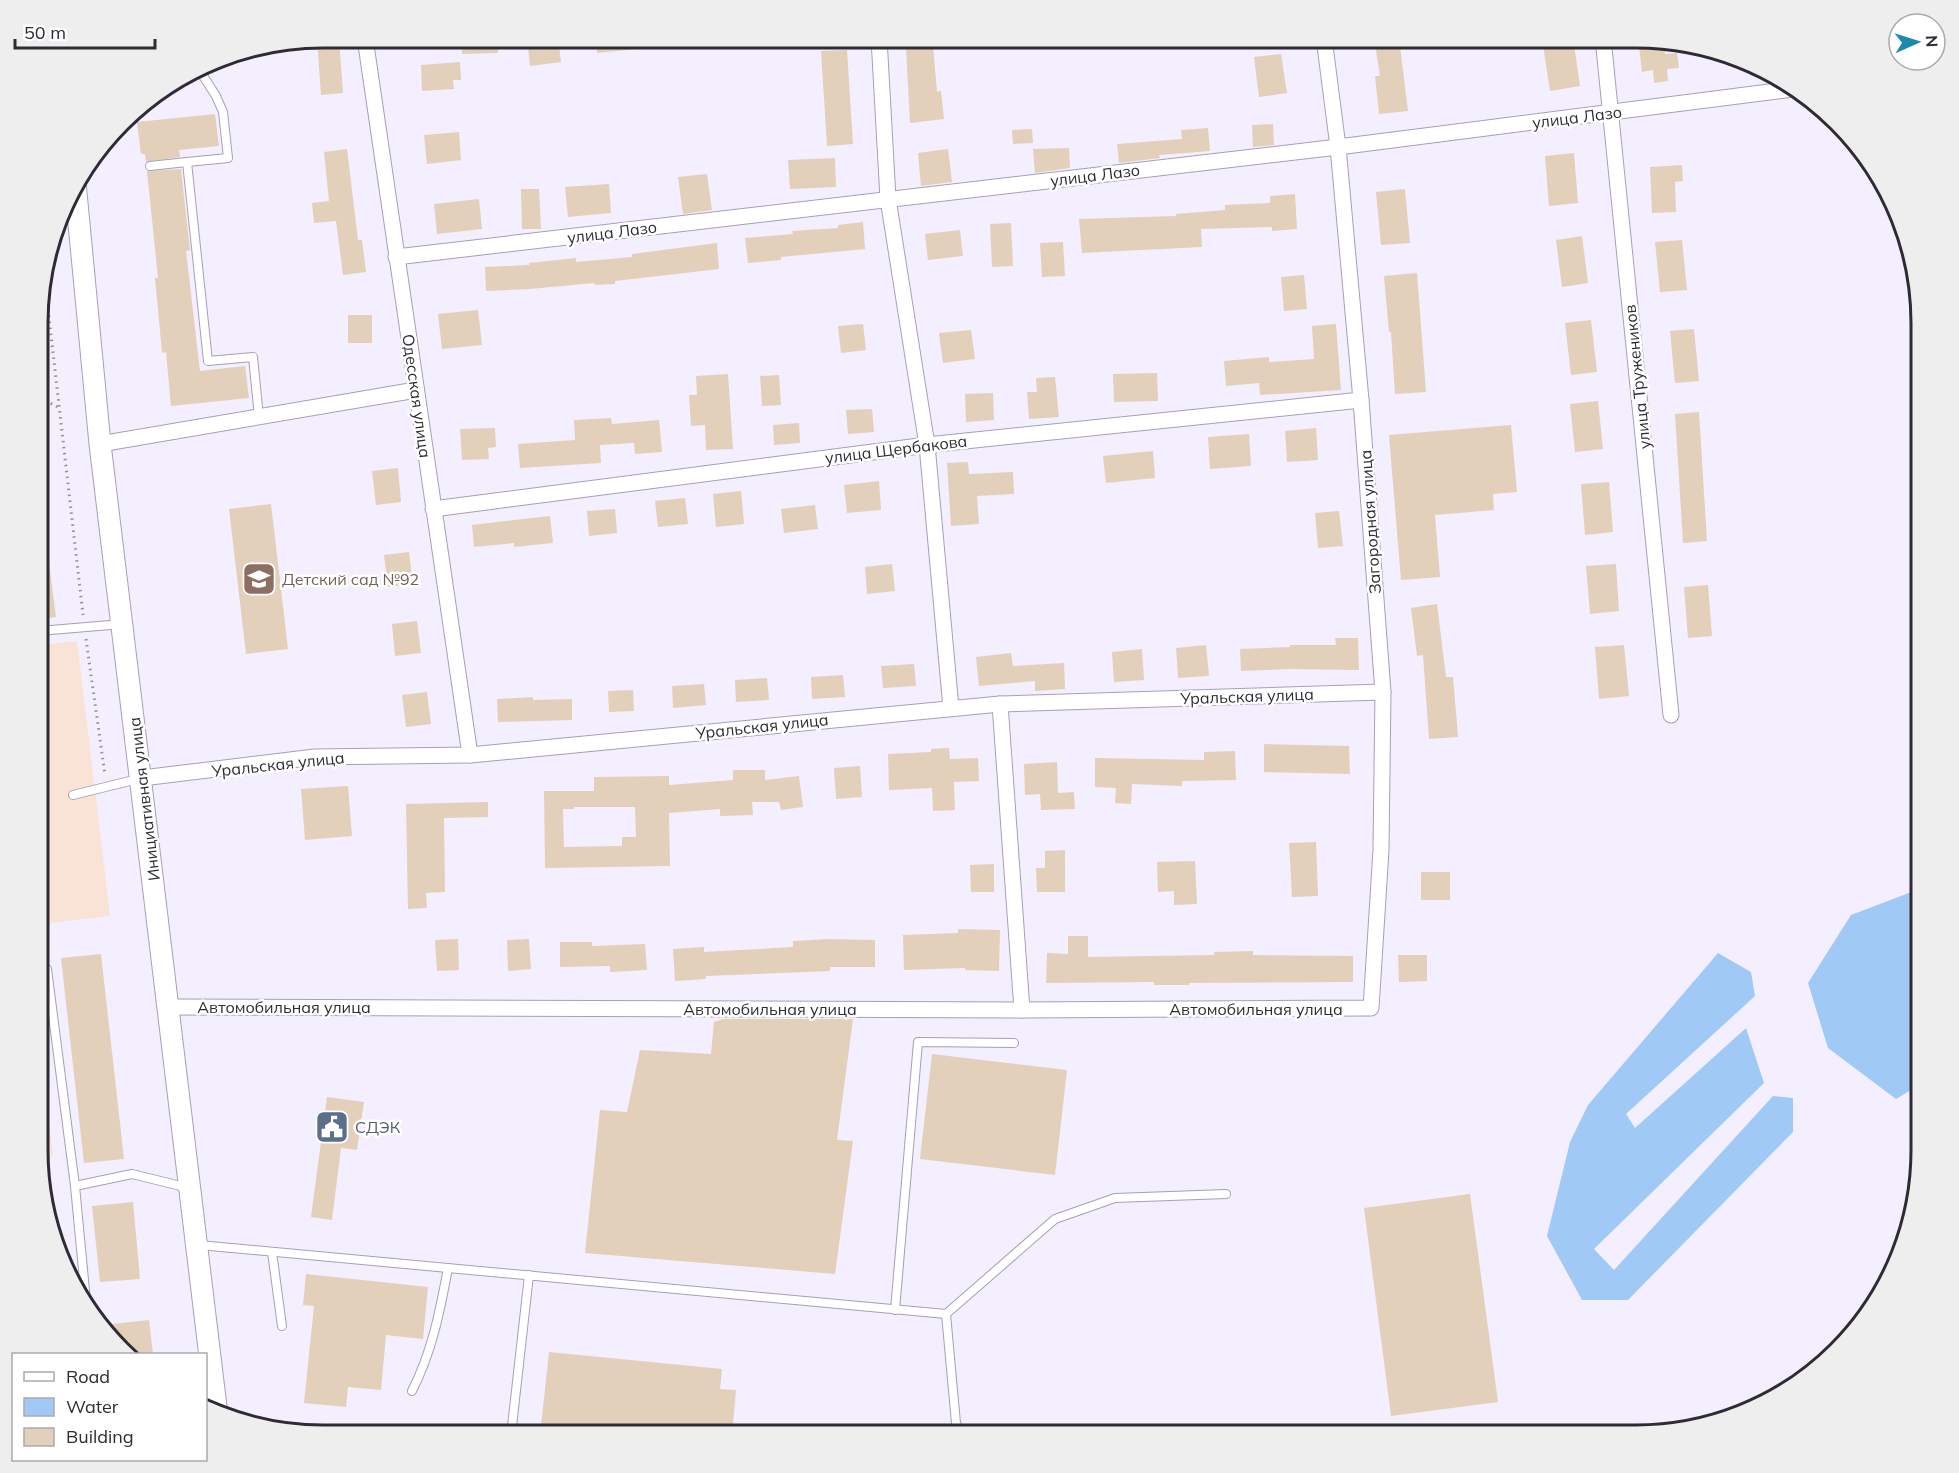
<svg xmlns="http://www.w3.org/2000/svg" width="1959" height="1473" font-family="Mulish,sans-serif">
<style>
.education{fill:#f9e2d6}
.water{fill:#a0caf5}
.building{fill:#e2d0ba;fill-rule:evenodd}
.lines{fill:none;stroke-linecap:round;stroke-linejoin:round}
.lane-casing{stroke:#a79fb7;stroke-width:10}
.street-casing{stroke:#a79fb7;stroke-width:17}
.secondary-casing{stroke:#a79fb7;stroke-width:23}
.path{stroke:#93909c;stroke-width:3;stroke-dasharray:1.5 4.5;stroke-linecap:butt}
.lane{stroke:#fff;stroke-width:8}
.street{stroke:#fff;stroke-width:15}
.secondary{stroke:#fff;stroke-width:21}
.labels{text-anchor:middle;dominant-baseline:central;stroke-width:5;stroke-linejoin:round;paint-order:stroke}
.street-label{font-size:16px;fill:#2e2b34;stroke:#fff}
.education-label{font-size:16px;fill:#785e54;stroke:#fff;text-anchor:start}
.service-label{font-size:16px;fill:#4e5e75;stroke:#fff;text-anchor:start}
.rim{fill:none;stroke:#2e2b34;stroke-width:3}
</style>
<rect width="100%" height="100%" fill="#f3effe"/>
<g class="education">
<polygon points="77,641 110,916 39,924 39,645"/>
<polygon points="38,1026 53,1155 38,1156"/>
</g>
<g class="water">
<polygon points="1921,885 1921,1084 1896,1099 1828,1048 1808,983 1851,915 1914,891"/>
<polygon points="1718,953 1751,972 1755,996 1626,1114 1635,1128 1746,1028 1764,1083 1594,1249 1614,1270 1773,1096 1793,1098 1793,1132 1628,1300 1582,1300 1547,1236 1570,1142 1588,1105"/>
</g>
<g class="building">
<polygon points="323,38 339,38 343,93 321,95 317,39"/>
<polygon points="462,38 497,38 498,53 462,54"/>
<polygon points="527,38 558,38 561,62 530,66"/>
<polygon points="596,38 646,38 646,48 597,53"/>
<polygon points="1374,38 1399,38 1408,111 1379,114 1375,76 1380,76"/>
<polygon points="1542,38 1573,38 1580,86 1550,91"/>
<polygon points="1638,38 1664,40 1665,54 1677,53 1679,68 1667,69 1668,81 1654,83 1653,70 1642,72"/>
<polygon points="933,46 937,92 941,91 944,119 910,123 906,48"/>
<polygon points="847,50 853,144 827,146 821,51"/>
<polygon points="1281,54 1287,93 1259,97 1254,57"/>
<polygon points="460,62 461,80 453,80 454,89 422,91 421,65"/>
<polygon points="215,114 219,146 179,150 180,157 146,162 145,154 141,154 137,122"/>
<polygon points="1273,124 1274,145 1253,147 1252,125"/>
<polygon points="1208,128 1210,151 1159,155 1160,158 1119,163 1117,144 1182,139 1181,130"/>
<polygon points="1032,129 1033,143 1013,144 1012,130"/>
<polygon points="459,132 461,160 427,164 424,135"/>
<polygon points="1069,148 1070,168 1035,173 1033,149"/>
<polygon points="347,149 358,240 362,240 366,272 343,275 336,221 314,223 312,203 329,201 324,152"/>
<polygon points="948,149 952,182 921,186 918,153"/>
<polygon points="1574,153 1578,203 1549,206 1545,156"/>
<polygon points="835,158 836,187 790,189 788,160"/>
<polygon points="1682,165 1683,181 1675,182 1676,212 1652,213 1650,167"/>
<polygon points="181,169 190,250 186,251 200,371 245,366 249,398 171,406 166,352 162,353 155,278 158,278 147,171"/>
<polygon points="707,174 712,210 683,214 678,177"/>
<polygon points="609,184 611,213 568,217 565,187"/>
<polygon points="521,189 539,189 541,229 522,229"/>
<polygon points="1405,189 1410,243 1381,245 1376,192"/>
<polygon points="1295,194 1297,229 1272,231 1272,227 1201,229 1202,247 1082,253 1079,219 1176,216 1176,214 1225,210 1225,205 1270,203 1270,196"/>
<polygon points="479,199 482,229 437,234 434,204"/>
<polygon points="863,222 865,249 781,257 781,260 748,263 745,238 793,234 792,231 838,228 838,225"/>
<polygon points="1011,223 1013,266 992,267 990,224"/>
<polygon points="960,230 963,256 928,260 925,234"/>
<polygon points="1582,236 1588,283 1562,287 1556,240"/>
<polygon points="1682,240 1687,290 1660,292 1655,242"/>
<polygon points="1063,242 1065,276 1042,277 1040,243"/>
<polygon points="717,243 719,269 615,281 615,284 595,285 594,283 530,289 486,291 485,267 529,265 529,263 576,258 576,262 632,257 632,254"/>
<polygon points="1417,273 1426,392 1395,394 1391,332 1389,332 1384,276"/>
<polygon points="1304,275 1307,309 1284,311 1281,277"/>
<polygon points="478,310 482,345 442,349 438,314"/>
<rect x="348" y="315" width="24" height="28"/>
<polygon points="1591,320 1597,372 1571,375 1565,323"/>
<polygon points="863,324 866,350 841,353 838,326"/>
<polygon points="1336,324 1341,390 1260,395 1259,383 1226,386 1224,361 1269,357 1269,362 1314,359 1312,326"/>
<polygon points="1694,329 1699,381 1675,383 1670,331"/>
<polygon points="971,330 975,359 943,363 939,333"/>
<polygon points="1157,373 1158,401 1114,402 1113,374"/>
<polygon points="728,374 733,449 706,450 705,425 691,426 689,395 697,395 696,376"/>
<polygon points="779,375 781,405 762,406 760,376"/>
<polygon points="1055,377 1059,417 1029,419 1027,392 1037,392 1036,378"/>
<polygon points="993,393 994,420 966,422 965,394"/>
<polygon points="1598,401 1603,449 1575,452 1570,404"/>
<polygon points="872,409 874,432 848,434 846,410"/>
<polygon points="1699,412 1707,541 1683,543 1675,414"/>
<polygon points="611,418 612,424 659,420 662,452 635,454 634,443 600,445 601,463 520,468 518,444 575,440 574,420"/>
<polygon points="799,423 800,443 774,445 773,425"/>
<polygon points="1511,425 1517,492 1493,494 1494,510 1435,515 1440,577 1401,580 1389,435"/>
<polygon points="495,428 496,447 488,448 489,459 462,460 460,429"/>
<polygon points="1316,428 1318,460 1287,462 1285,431"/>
<polygon points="1249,434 1251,466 1210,469 1208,437"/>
<polygon points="1153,451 1155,478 1106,483 1103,456"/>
<polygon points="968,462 969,474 1013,472 1014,494 977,496 979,524 951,526 947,463"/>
<polygon points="398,468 401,502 376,505 372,471"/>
<polygon points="879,481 881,510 847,513 844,485"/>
<polygon points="1609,482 1613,532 1585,535 1581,484"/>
<polygon points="741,491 744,524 716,527 713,494"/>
<polygon points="685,498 688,524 658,527 655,501"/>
<polygon points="271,504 288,649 246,654 229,509"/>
<polygon points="815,505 818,529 784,533 781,509"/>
<polygon points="615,509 617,533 589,536 587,511"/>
<polygon points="1339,511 1343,546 1318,548 1315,513"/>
<polygon points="550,516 553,543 514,547 514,543 474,547 472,525"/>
<polygon points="409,552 413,584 388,587 384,555"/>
<polygon points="49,563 56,617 39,619 39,564"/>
<polygon points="892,564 895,591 867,594 865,567"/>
<polygon points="1616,564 1619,611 1590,614 1586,566"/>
<polygon points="1708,585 1712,636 1688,638 1684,587"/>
<polygon points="1437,604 1446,677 1453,677 1458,737 1429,739 1423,655 1417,656 1411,608"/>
<polygon points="417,621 421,653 395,656 392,624"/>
<polygon points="1335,638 1358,638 1359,670 1290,669 1241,671 1240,649 1290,647 1290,645 1336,645"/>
<polygon points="1206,645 1209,676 1178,678 1176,648"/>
<polygon points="1624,645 1629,696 1599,699 1595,647"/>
<polygon points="1142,649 1144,680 1114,682 1112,652"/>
<polygon points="1011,653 1013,666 1064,663 1065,689 1035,691 1035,681 979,686 976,657"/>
<polygon points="914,664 916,686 883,688 881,666"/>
<polygon points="843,675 845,697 812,699 811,677"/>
<polygon points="767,678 769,700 736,702 735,680"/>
<polygon points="704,684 706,705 673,708 672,686"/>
<polygon points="633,690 634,711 609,712 608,691"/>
<polygon points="427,692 431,724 406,727 402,695"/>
<polygon points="533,697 533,700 572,699 572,720 498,722 497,699"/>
<polygon points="1264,744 1349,746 1350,774 1264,772"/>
<polygon points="949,748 950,759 978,758 979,781 954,782 955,810 933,811 932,788 889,790 888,754 931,752 931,749"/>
<polygon points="1235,751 1236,780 1182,781 1182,786 1132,784 1131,804 1115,803 1116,788 1095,787 1095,758 1204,760 1204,752"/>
<polygon points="1057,762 1058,793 1074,792 1075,809 1041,810 1040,794 1025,795 1024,764"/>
<polygon points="860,766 862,797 836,799 834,768"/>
<path d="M733,770H765V780L799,776L803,807L781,810L779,802H752L753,815L720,816V809L669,813L670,866L545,868L544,791H594V777L669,776V785L733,780ZM574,807H635L636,837H622V846L564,847L563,809H574Z"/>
<polygon points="348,786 352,836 305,840 301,789"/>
<polygon points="488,802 488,817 444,818 445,892 426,893 427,908 408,909 406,804"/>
<polygon points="1316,842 1318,896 1292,897 1289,843"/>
<polygon points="1065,850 1065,892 1037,892 1036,868 1045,868 1045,851"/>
<polygon points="1195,861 1197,904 1174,905 1174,891 1158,892 1157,862"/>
<polygon points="994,864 994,892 971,892 970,865"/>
<rect x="1421" y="872" width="29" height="28"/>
<polygon points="958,929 1000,930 999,971 965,970 965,968 904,970 903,935 958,933"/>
<polygon points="1068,936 1088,936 1088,957 1214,955 1214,952 1253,951 1253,955 1353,956 1353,982 1189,983 1189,985 1154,985 1154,982 1046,983 1047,953 1068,954"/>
<polygon points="458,939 459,970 437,971 435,940"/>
<polygon points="529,939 531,969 508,971 507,940"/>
<polygon points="829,939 875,940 875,967 830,967 830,971 706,976 706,979 675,981 673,949 704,947 704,952 793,947 793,941"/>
<polygon points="560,942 592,942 592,946 645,944 647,970 610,972 610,966 560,967"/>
<polygon points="101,954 124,1159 84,1163 61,958"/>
<polygon points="1398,955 1427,955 1427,981 1399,982"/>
<polygon points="723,1019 853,1019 837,1140 853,1141 835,1274 585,1253 600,1110 627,1112 640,1050 711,1054 714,1022"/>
<polygon points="932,1054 1067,1070 1055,1175 920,1159"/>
<polygon points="327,1097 364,1102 357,1150 341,1148 332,1220 311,1217"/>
<polygon points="1470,1194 1498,1402 1391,1416 1364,1208"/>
<polygon points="133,1202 140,1279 100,1282 92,1206"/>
<polygon points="306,1274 428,1287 423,1339 386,1335 381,1390 348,1387 346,1407 304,1403 314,1306 303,1305"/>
<polygon points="149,1320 153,1354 127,1354 104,1325"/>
<polygon points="549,1352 722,1369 720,1389 736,1390 732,1435 540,1435"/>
</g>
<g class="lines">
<defs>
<g id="lane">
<polyline points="200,71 216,96 223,112 228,158 187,162 208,361 253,357 259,417"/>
<polyline points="150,166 187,162"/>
<polyline points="39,631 122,624"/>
<polyline points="73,795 138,779"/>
<polyline points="47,969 75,1186"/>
<polyline points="199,1245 946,1314 1055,1219 1115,1198 1226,1194"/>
<polyline points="272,1252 282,1326"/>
<polyline points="86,1301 75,1186 132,1174 189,1188"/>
<polyline points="895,1310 918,1042 1014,1043"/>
<polyline points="946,1314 956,1423 962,1435"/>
<path d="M412,1391C432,1352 440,1311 448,1268"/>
<polyline points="511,1435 529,1275"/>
</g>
<g id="street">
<polyline points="365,38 470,755"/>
<polyline points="879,38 888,199 927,445 951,708"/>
<polyline points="1603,38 1671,715"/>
<polyline points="396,257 1338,147 1793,89"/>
<polyline points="100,444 416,390"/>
<polyline points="433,509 927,445 1361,400"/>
<polyline points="1000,704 1022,1010"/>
<polyline points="142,778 315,757 470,755 1000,704 1383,692"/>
<polyline points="170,1007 1022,1010 1371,1008 1381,850 1383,692 1361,400 1338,147 1324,38"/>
</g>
<polyline id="secondary" points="75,182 100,444 217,1415"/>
</defs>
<use href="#lane" class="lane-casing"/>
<use href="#street" class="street-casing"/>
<use href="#secondary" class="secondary-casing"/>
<g class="path">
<polyline points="44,274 83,615"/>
<polyline points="40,398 60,408"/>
<polyline points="86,639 105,775"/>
</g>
<use href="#lane" class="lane"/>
<use href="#street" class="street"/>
<use href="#secondary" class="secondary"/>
</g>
<defs>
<symbol id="school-square" viewBox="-11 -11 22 22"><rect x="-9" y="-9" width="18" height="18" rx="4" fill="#8d6e63" stroke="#fff"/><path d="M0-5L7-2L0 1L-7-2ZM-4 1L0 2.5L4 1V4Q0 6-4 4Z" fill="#fff"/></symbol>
<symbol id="civic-square" viewBox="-11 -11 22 22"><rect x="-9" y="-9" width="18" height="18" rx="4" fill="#5c6f8a" stroke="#fff"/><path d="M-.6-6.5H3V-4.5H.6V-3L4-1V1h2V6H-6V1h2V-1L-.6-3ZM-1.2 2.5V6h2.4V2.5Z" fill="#fff"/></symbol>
</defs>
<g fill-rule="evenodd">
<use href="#school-square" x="240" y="560" width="38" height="38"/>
<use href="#civic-square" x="313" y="1108" width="38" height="38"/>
</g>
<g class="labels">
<g class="street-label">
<text transform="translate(1577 117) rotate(-7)">улица Лазо</text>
<text transform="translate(1095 175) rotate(-7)">улица Лазо</text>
<text transform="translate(612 232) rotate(-7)">улица Лазо</text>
<text transform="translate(1637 377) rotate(-96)">улица Тружеников</text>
<text transform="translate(417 396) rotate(82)">Одесская улица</text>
<text transform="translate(896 449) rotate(-7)">улица Щербакова</text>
<text transform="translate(1370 522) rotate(-94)">Загородная улица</text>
<text transform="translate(1247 696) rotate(-2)">Уральская улица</text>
<text transform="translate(762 726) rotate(-6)">Уральская улица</text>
<text transform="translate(278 764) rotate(-6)">Уральская улица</text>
<text transform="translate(144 799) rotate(-97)">Инициативная улица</text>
<text x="284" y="1007">Автомобильная улица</text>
<text x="770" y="1009">Автомобильная улица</text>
<text x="1256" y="1009">Автомобильная улица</text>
</g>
<g class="education-label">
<text x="282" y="579">Детский сад №92</text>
</g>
<g class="service-label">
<text x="355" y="1127">СДЭК</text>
</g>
</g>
<path d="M0 0H1959V1473H0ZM323 48H1636A275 275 0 0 1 1911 323V1150A275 275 0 0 1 1636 1425H323A275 275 0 0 1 48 1150V323A275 275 0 0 1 323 48Z" fill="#eeeeef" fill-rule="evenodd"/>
<path class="rim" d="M323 48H1636A275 275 0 0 1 1911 323V1150A275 275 0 0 1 1636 1425H323A275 275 0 0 1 48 1150V323A275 275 0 0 1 323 48Z"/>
<rect x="12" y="1353" width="195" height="108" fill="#ffffff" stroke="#abaaae" stroke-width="1.5"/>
<rect x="24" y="1372" width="30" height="9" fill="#ffffff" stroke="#abaaae" stroke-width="1.5"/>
<text x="66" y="1383" font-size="18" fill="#2e2b34">Road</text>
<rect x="24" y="1398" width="30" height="18" fill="#a0caf5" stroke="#abaaae" stroke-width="1.5"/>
<text x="66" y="1413" font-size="18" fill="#2e2b34">Water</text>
<rect x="24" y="1428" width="30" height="18" fill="#e2d0ba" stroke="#abaaae" stroke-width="1.5"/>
<text x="66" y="1443" font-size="18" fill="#2e2b34">Building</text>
<g transform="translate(1917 42) rotate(87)"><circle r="28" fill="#ffffff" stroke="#abaaae" stroke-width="1.5"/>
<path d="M0-4.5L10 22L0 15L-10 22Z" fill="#1c8ab0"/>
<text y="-9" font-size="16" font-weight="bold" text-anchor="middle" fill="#2e2b34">N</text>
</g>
<path d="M15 39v9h140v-9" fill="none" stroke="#2e2b34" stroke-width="3"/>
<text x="24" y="39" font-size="18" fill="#2e2b34" stroke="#ffffff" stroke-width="4.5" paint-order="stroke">50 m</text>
</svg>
